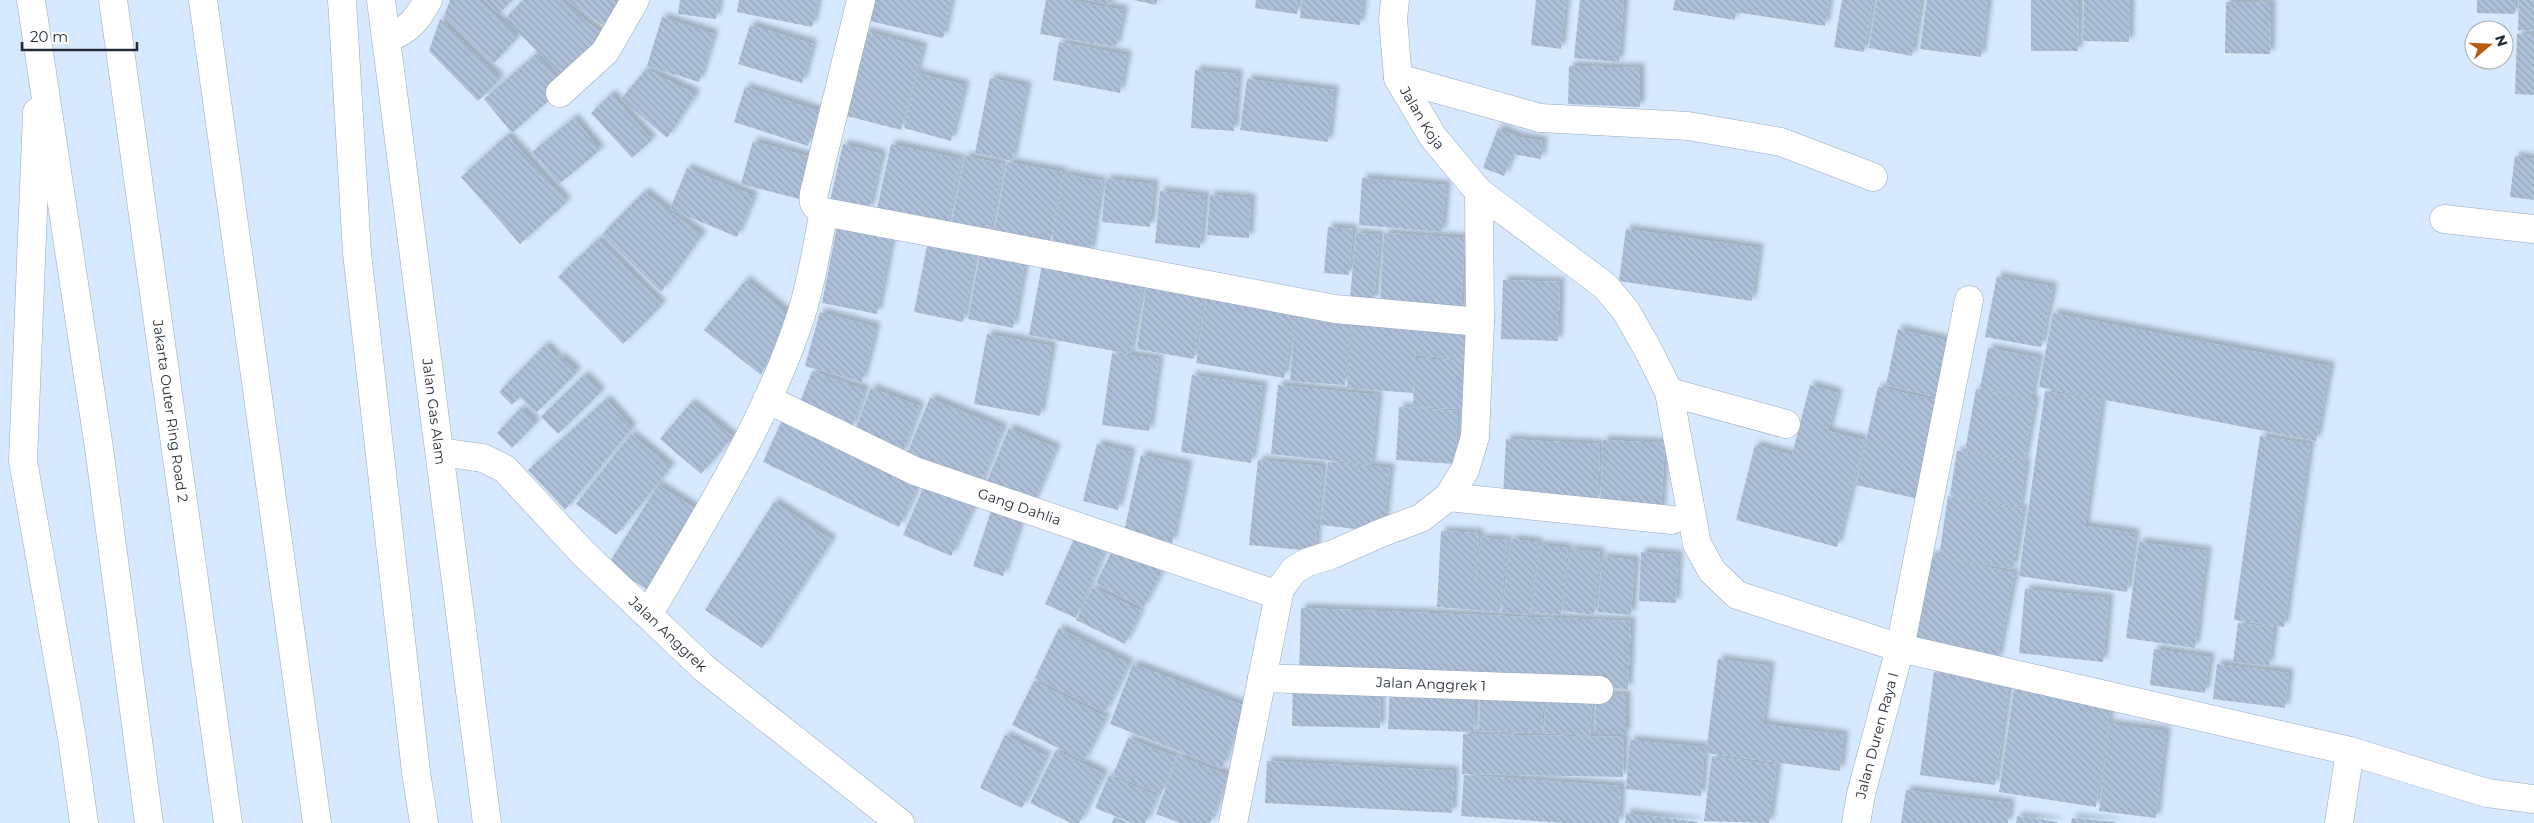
<svg xmlns="http://www.w3.org/2000/svg" width="2534" height="823" font-family="Montserrat,sans-serif">
<style>
.building{fill:url(#building-back-hatch);filter:url(#shadow)}
.lines{fill:none;stroke-linecap:round;stroke-linejoin:round}
.minor-casing{stroke:#94a9c2;stroke-width:29}
.major-casing{stroke:#94a9c2;stroke-width:29}
.highway-casing{stroke:#94a9c2;stroke-width:29}
.minor{stroke:#fff;stroke-width:28}
.major{stroke:#fff;stroke-width:28}
.highway{stroke:#fff;stroke-width:28}
.labels{text-anchor:middle;dominant-baseline:central;stroke-width:4;stroke-linejoin:round;paint-order:stroke}
.street-label{font-size:14px;fill:#242c36;stroke:#fff}
</style>
<defs>
<pattern id="building-back-hatch" width="6" height="6" patternUnits="userSpaceOnUse" patternTransform="scale(1.25)"><rect width="6" height="6" fill="#adc0d8"/><path d="M-1 5l2 2M0 0l6 6M5-1l2 2" fill="none" stroke="#95a5ba"/></pattern>
<filter id="shadow"><feDropShadow dx="4.5" dy="-4.5" stdDeviation="2.5" flood-color="#0004"/></filter>
</defs>
<rect width="100%" height="100%" fill="#d7e9fe"/>
<g class="building">
<polygon points="450,0 479,0 518,37 493,64 444,16"/>
<polygon points="484,0 512,0 499,14"/>
<polygon points="523,0 561,0 609,40 561,75 505,19"/>
<polygon points="567,0 623,0 613,32"/>
<polygon points="680,0 719,0 716,19 678,14"/>
<polygon points="739,0 818,0 812,27 737,12"/>
<polygon points="874,0 951,0 943,38 870,21"/>
<polygon points="1046,0 1069,0 1124,10 1116,47 1040,34"/>
<polygon points="1088,0 1111,0 1110,5"/>
<polygon points="1133,0 1157,0 1156,5"/>
<polygon points="1256,0 1298,0 1297,14 1255,8"/>
<polygon points="1302,0 1363,0 1360,25 1300,18"/>
<polygon points="1536,0 1566,0 1561,49 1531,45"/>
<polygon points="1580,0 1624,0 1619,62 1574,58"/>
<polygon points="1675,0 1829,0 1825,26 1735,12 1735,20 1673,10"/>
<polygon points="1842,0 1873,0 1864,52 1834,47"/>
<polygon points="1877,0 1921,0 1912,56 1869,48"/>
<polygon points="1927,0 1988,0 1981,57 1920,49"/>
<polygon points="2031,0 2079,0 2078,51 2031,51"/>
<polygon points="2084,0 2130,0 2129,42 2083,41"/>
<polygon points="2477,0 2516,0 2515,14 2477,13"/>
<polygon points="2519,0 2534,0 2534,30 2518,30"/>
<polygon points="2226,2 2271,3 2270,54 2225,53"/>
<polygon points="662,17 714,34 699,82 647,66"/>
<polygon points="440,19 500,79 478,101 429,51"/>
<polygon points="750,25 813,44 802,83 738,64"/>
<polygon points="865,31 923,47 901,130 843,115"/>
<polygon points="2517,34 2534,35 2534,95 2515,94"/>
<polygon points="1059,42 1127,55 1120,93 1053,80"/>
<polygon points="536,54 564,87 512,133 484,99"/>
<polygon points="1569,66 1640,68 1640,107 1568,104"/>
<polygon points="646,69 696,94 667,138 621,99"/>
<polygon points="1195,70 1238,74 1234,131 1191,128"/>
<polygon points="917,73 965,85 951,141 904,128"/>
<polygon points="990,78 1027,86 1012,161 975,153"/>
<polygon points="1247,79 1334,90 1328,142 1240,130"/>
<polygon points="745,87 819,111 808,146 734,122"/>
<polygon points="611,94 652,140 632,158 591,113"/>
<polygon points="574,118 600,150 559,184 532,152"/>
<polygon points="1498,128 1519,137 1543,141 1541,159 1513,154 1504,176 1483,168"/>
<polygon points="507,135 567,202 520,244 461,177"/>
<polygon points="753,141 814,158 803,200 741,184"/>
<polygon points="843,144 882,154 869,210 830,201"/>
<polygon points="891,144 961,159 946,229 876,214"/>
<polygon points="965,156 1003,164 989,237 950,230"/>
<polygon points="2515,156 2534,159 2534,200 2510,197"/>
<polygon points="1007,162 1063,172 1050,243 994,233"/>
<polygon points="687,168 754,196 737,237 670,209"/>
<polygon points="1064,174 1102,181 1090,253 1051,246"/>
<polygon points="1362,178 1446,185 1442,232 1359,225"/>
<polygon points="1106,179 1154,184 1150,227 1102,222"/>
<polygon points="1160,191 1205,196 1200,248 1155,243"/>
<polygon points="644,192 702,235 661,292 602,234"/>
<polygon points="1210,195 1251,198 1249,238 1207,235"/>
<polygon points="837,226 892,237 877,314 822,303"/>
<polygon points="1328,227 1353,229 1349,275 1324,273"/>
<polygon points="1626,229 1759,248 1752,301 1619,281"/>
<polygon points="1356,233 1380,235 1374,301 1350,299"/>
<polygon points="1384,233 1465,238 1461,312 1380,307"/>
<polygon points="598,239 662,305 623,344 558,277"/>
<polygon points="927,246 975,255 963,322 914,312"/>
<polygon points="980,254 1025,263 1013,328 968,319"/>
<polygon points="1042,265 1143,284 1130,354 1029,335"/>
<polygon points="1997,276 2053,287 2041,347 1985,337"/>
<polygon points="746,280 789,315 761,375 704,330"/>
<polygon points="1503,280 1560,282 1558,341 1501,339"/>
<polygon points="1147,283 1204,293 1194,359 1137,349"/>
<polygon points="1206,299 1295,314 1284,378 1196,363"/>
<polygon points="820,312 876,327 862,382 805,366"/>
<polygon points="2053,313 2330,366 2316,441 2039,387"/>
<polygon points="1295,318 1350,323 1345,385 1290,381"/>
<polygon points="1352,324 1467,332 1465,360 1416,355 1416,344 1413,393 1347,388"/>
<polygon points="1898,329 1958,343 1945,399 1886,385"/>
<polygon points="987,334 1052,346 1040,416 974,404"/>
<polygon points="545,345 558,358 537,380 561,357 577,372 536,413 520,397 512,405 499,392"/>
<polygon points="1988,348 2039,358 2031,399 1980,388"/>
<polygon points="1112,353 1159,359 1149,431 1102,425"/>
<polygon points="1415,358 1468,361 1466,409 1413,407"/>
<polygon points="812,371 865,390 852,428 798,408"/>
<polygon points="584,375 601,392 558,434 541,417"/>
<polygon points="1192,375 1263,386 1251,463 1181,452"/>
<polygon points="1278,385 1378,395 1371,465 1271,454"/>
<polygon points="1810,385 1838,393 1828,431 1864,440 1837,547 1736,520 1755,445 1792,455"/>
<polygon points="1878,387 1941,401 1919,499 1856,485"/>
<polygon points="871,388 920,406 902,454 853,435"/>
<polygon points="1976,389 2035,400 2024,461 1965,451"/>
<polygon points="2045,391 2102,400 2085,526 2135,533 2127,592 2019,576"/>
<polygon points="930,398 1003,428 978,491 904,461"/>
<polygon points="606,399 632,428 565,510 528,470"/>
<polygon points="691,403 733,437 701,474 660,439"/>
<polygon points="1399,407 1458,411 1455,464 1396,460"/>
<polygon points="521,408 536,423 512,448 497,433"/>
<polygon points="784,416 920,482 899,527 763,462"/>
<polygon points="1009,428 1056,448 1031,509 984,489"/>
<polygon points="631,434 671,467 616,535 576,504"/>
<polygon points="2260,436 2310,444 2284,627 2234,620"/>
<polygon points="1506,439 1600,444 1598,501 1503,497"/>
<polygon points="1603,440 1665,443 1661,511 1600,508"/>
<polygon points="1097,444 1131,452 1118,510 1083,501"/>
<polygon points="1957,451 2026,463 2020,507 1950,495"/>
<polygon points="1141,455 1188,465 1172,543 1124,532"/>
<polygon points="1258,460 1323,466 1315,551 1249,545"/>
<polygon points="1328,462 1390,468 1383,532 1321,525"/>
<polygon points="925,484 974,506 951,556 903,535"/>
<polygon points="658,485 704,514 654,594 608,565"/>
<polygon points="1948,496 2023,509 2013,569 1939,557"/>
<polygon points="774,502 832,540 762,648 705,610"/>
<polygon points="994,502 1024,512 1003,576 973,566"/>
<polygon points="1078,530 1108,543 1076,618 1045,604"/>
<polygon points="1441,531 1479,533 1475,593 1481,538 1508,540 1500,612 1437,607"/>
<polygon points="1511,539 1538,542 1529,615 1502,612"/>
<polygon points="1117,541 1165,565 1143,608 1096,583"/>
<polygon points="2139,542 2207,551 2195,648 2126,638"/>
<polygon points="1539,545 1568,548 1561,615 1532,612"/>
<polygon points="1570,549 1600,552 1594,615 1563,611"/>
<polygon points="1641,552 1678,555 1676,603 1639,601"/>
<polygon points="1930,555 2015,573 1997,661 1912,644"/>
<polygon points="1602,557 1635,560 1631,615 1598,612"/>
<polygon points="1093,587 1141,611 1125,644 1076,620"/>
<polygon points="2025,589 2109,598 2103,662 2019,653"/>
<polygon points="1301,608 1631,621 1628,689 1299,676"/>
<polygon points="2238,623 2274,627 2269,666 2233,662"/>
<polygon points="1059,628 1129,663 1105,713 1035,678"/>
<polygon points="2154,649 2210,657 2205,693 2150,685"/>
<polygon points="1718,659 1770,666 1763,724 1844,735 1840,771 1706,753"/>
<polygon points="1133,664 1245,706 1222,768 1110,724"/>
<polygon points="2217,664 2289,673 2285,708 2213,699"/>
<polygon points="1934,672 2009,684 1995,785 1920,775"/>
<polygon points="1034,681 1106,717 1084,761 1012,725"/>
<polygon points="1293,682 1381,684 1380,728 1292,726"/>
<polygon points="1390,685 1475,688 1474,732 1388,729"/>
<polygon points="1480,689 1544,691 1542,733 1479,731"/>
<polygon points="2014,689 2111,704 2096,807 1999,792"/>
<polygon points="1546,691 1593,693 1590,736 1544,733"/>
<polygon points="1596,694 1626,695 1626,735 1595,735"/>
<polygon points="2109,724 2166,731 2156,818 2099,811"/>
<polygon points="1463,734 1624,737 1623,777 1462,774"/>
<polygon points="1005,735 1047,756 1022,808 980,788"/>
<polygon points="1128,738 1176,757 1161,794 1113,775"/>
<polygon points="1630,740 1705,747 1701,796 1626,789"/>
<polygon points="1056,750 1104,774 1079,823 1071,823 1030,803"/>
<polygon points="1178,756 1228,775 1210,823 1180,823 1156,814"/>
<polygon points="1712,756 1777,765 1769,823 1704,821"/>
<polygon points="1267,761 1454,771 1452,813 1265,803"/>
<polygon points="1109,775 1157,796 1145,823 1132,823 1095,808"/>
<polygon points="1464,775 1621,786 1619,823 1565,823 1461,816"/>
<polygon points="1906,790 2010,803 2008,823 1901,823"/>
<polygon points="1626,813 1698,822 1698,823 1625,823"/>
<polygon points="2017,816 2058,822 2058,823 2016,823"/>
<polygon points="1114,817 1129,823 1112,823"/>
<polygon points="2072,818 2116,822 2116,823 2071,823"/>
</g>
<g class="lines">
<defs>
<g id="minor">
<path d="M861,0L814,193C812,203 815,207 824,212L1335,309L1480,322"/>
<path id="s1" d="M1395,0L1393,19L1398,78L1433,137L1479,192L1605,286L1626,311L1647,348L1669,392L1697,544L1712,571L1737,595L1900,648L2350,751L2487,793L2534,799"/>
<path d="M387,38C407,32 418,19 428,0"/>
<polyline points="1398,78 1540,118 1688,126 1781,142 1873,177"/>
<polyline points="560,93 605,52 635,0"/>
<polyline points="2444,219 2534,229"/>
<polyline points="1669,392 1786,424"/>
<path id="s2" d="M767,399L915,471L1278,595"/>
<path id="s3" d="M440,452L483,458L505,469L583,553L705,669L900,823"/>
<polyline points="1448,497 1672,520"/>
<path d="M648,615C705,517 767,421 802,312C812,280 817,245 824,212"/>
<path id="s4" d="M1262,678L1599,690"/>
<polyline points="1233,823 1280,589 1294,570 1308,562 1331,555 1381,533 1421,518 1448,497 1465,470 1475,437 1480,322 1479,192"/>
<path id="s5" d="M1856,823L1861,794L1900,648L1969,300"/>
<polyline points="2339,823 2350,751"/>
</g>
<g id="major">
<path id="s6" d="M381,0L487,823"/>
</g>
<g id="highway">
<polyline points="31,0 99,448 149,823"/>
<path id="s7" d="M113,0L228,823"/>
<polyline points="203,0 317,823"/>
<polyline points="342,0 357,253 416,772 424,823"/>
<polyline points="37,112 23,461 72,738 84,823"/>
</g>
</defs>
<use href="#minor" class="minor-casing"/>
<use href="#major" class="major-casing"/>
<use href="#highway" class="highway-casing"/>
<use href="#minor" class="minor"/>
<use href="#major" class="major"/>
<use href="#highway" class="highway"/>
</g>
<g class="labels">
<g class="street-label">
<text stroke="none"><textPath href="#s1" startOffset="125">Jalan Koja</textPath></text>
<text stroke="none"><textPath href="#s7" startOffset="415">Jakarta Outer Ring Road 2</textPath></text>
<text stroke="none"><textPath href="#s6" startOffset="415">Jalan Gas Alam</textPath></text>
<text stroke="none"><textPath href="#s2" startOffset="275">Gang Dahlia</textPath></text>
<text stroke="none"><textPath href="#s3" startOffset="300">Jalan Anggrek</textPath></text>
<text stroke="none"><textPath href="#s4" startOffset="169">Jalan Anggrek 1</textPath></text>
<text stroke="none"><textPath href="#s5" startOffset="90">Jalan Duren Raya I</textPath></text>
</g>
</g>
<g transform="translate(2489 45) rotate(71)"><circle r="24" fill="#ffffff" stroke="#a7abaf"/>
<path d="M0-4L9 19L0 12L-9 19Z" fill="#ba5c0e"/>
<text y="-8" font-size="14" font-weight="bold" text-anchor="middle" fill="#242c36">N</text>
</g>
<path d="M22 42v8h115v-8" fill="none" stroke="#242c36" stroke-width="2.5"/>
<text x="30" y="42" font-size="15" fill="#242c36" stroke="#ffffff" stroke-width="4" paint-order="stroke">20 m</text>
</svg>
